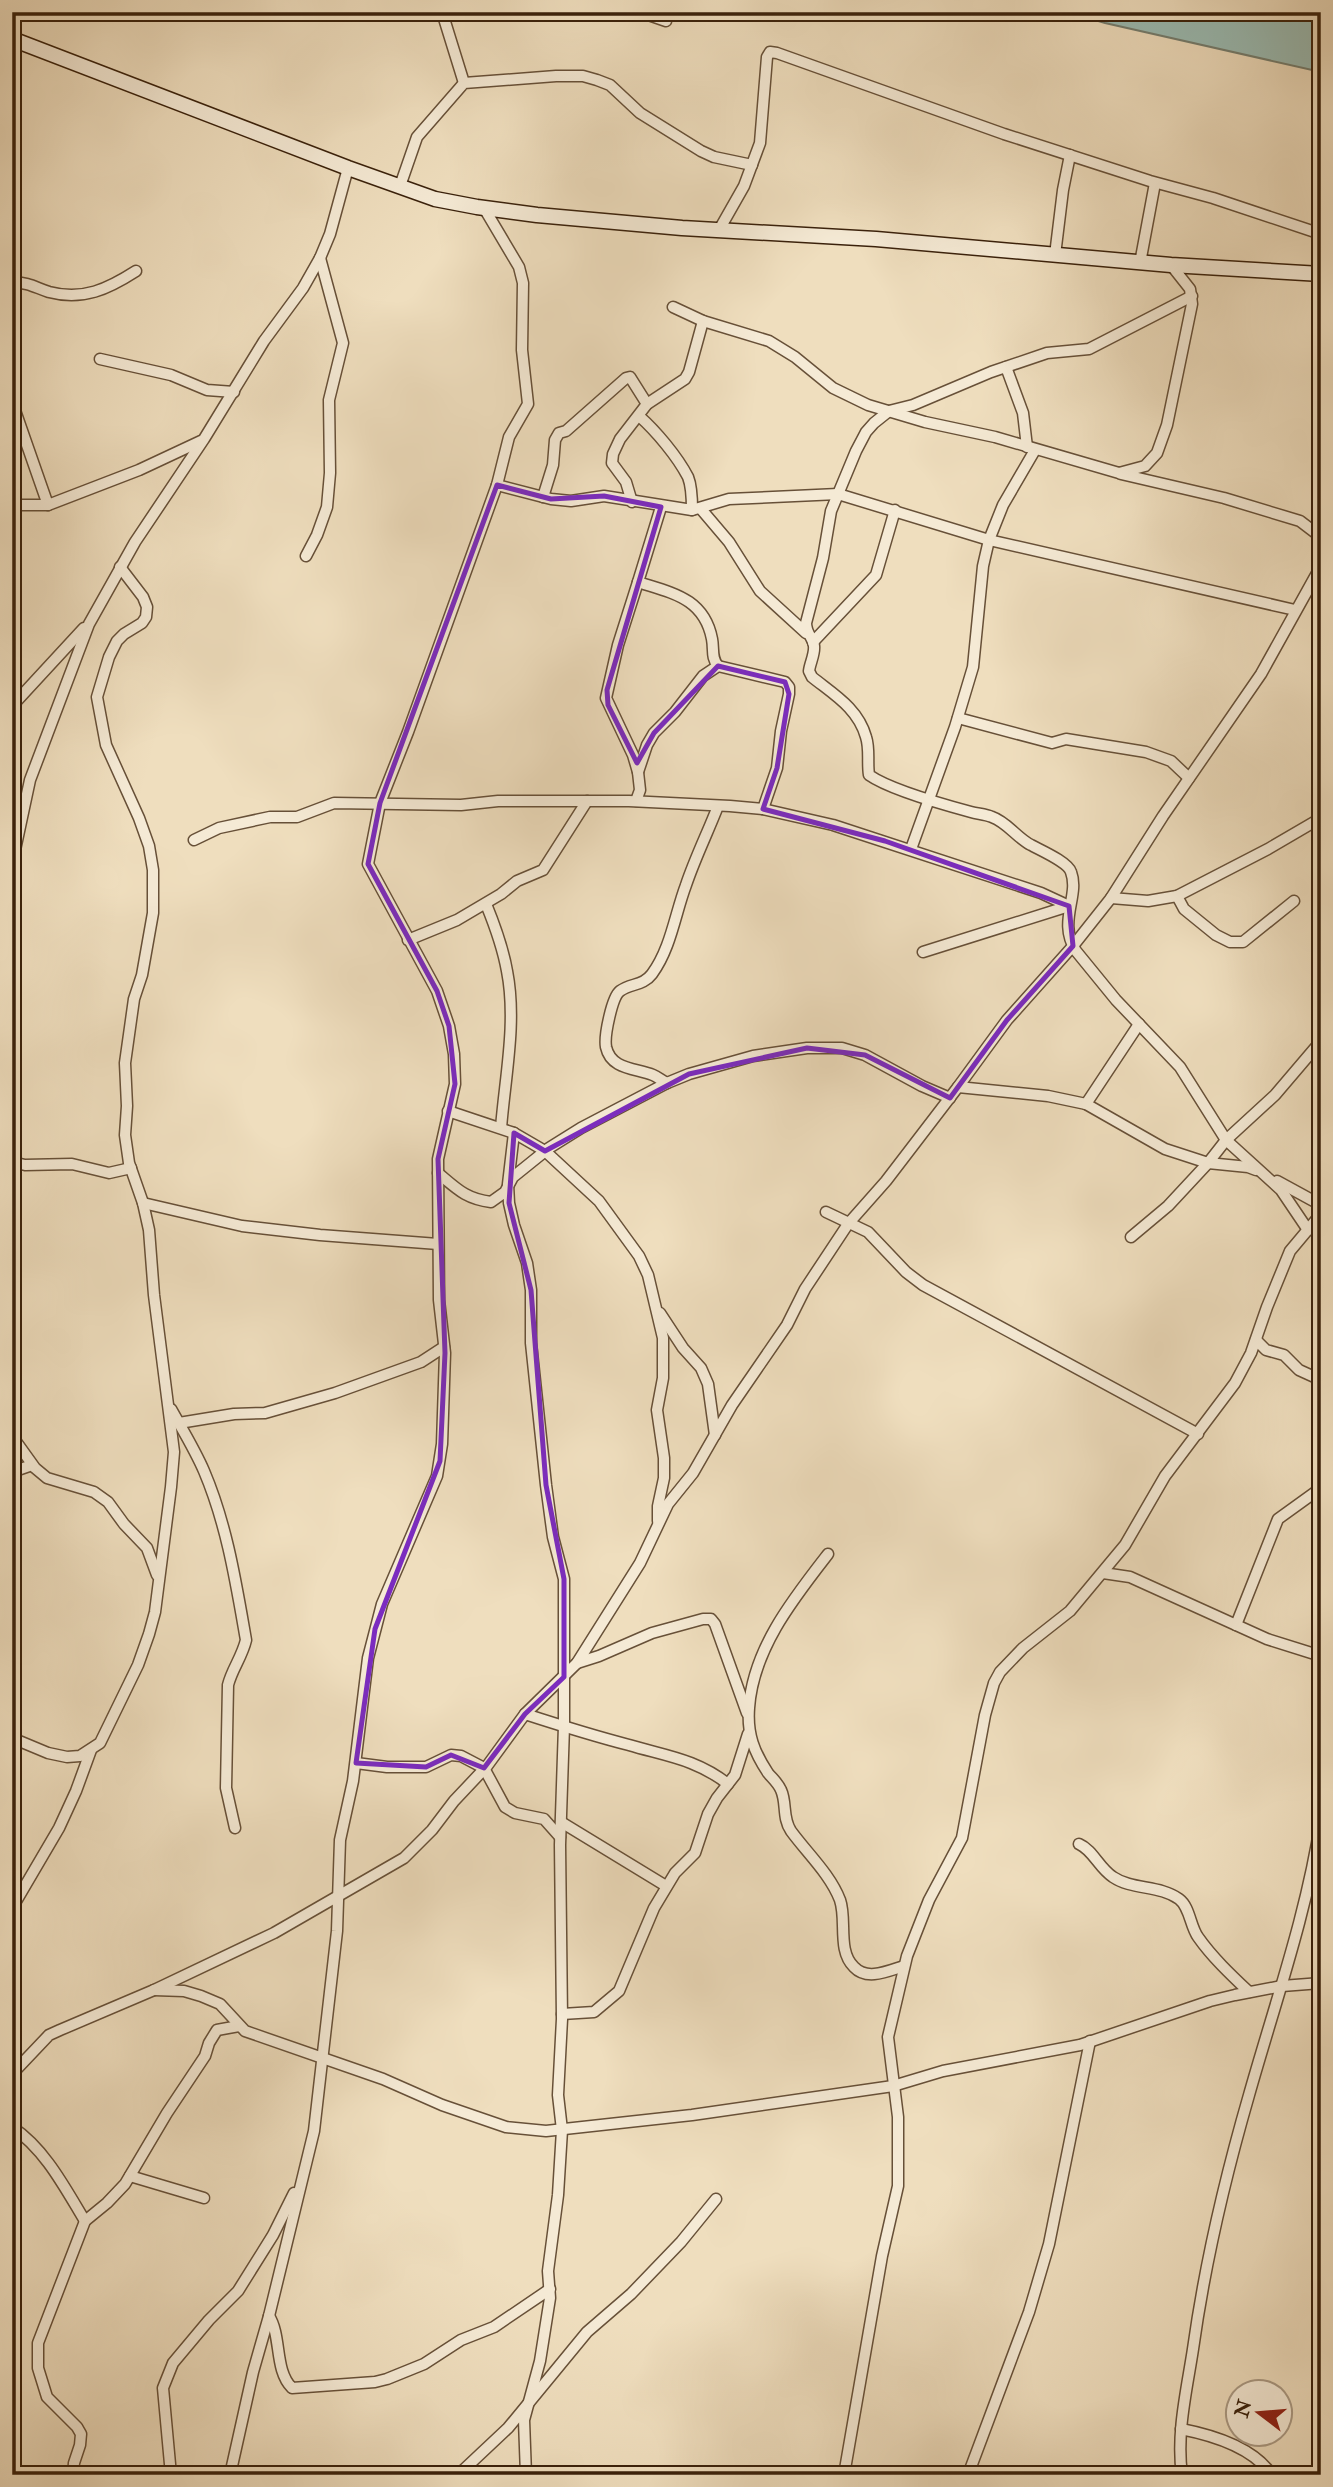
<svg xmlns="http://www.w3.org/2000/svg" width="1333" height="2487" font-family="'IM FELL Double Pica',serif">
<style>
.water{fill:#9abcb4;stroke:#747e70;stroke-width:2}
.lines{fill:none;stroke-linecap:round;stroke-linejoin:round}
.street-casing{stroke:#675038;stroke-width:13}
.secondary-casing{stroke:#3a210b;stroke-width:17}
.street{stroke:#f5ead5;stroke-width:10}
.secondary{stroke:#f5ead5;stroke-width:14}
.marked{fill:none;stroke:#7b2cbf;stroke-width:5;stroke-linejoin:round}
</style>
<rect width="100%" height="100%" fill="#efdebe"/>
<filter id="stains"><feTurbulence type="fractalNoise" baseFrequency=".00286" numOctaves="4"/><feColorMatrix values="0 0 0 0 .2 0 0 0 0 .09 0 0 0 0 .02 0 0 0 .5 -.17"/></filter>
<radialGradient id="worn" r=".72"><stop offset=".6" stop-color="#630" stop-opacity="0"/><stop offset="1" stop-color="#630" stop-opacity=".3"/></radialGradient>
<polygon class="water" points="1068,12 1321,12 1321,72 1105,23"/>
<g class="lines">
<defs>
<g id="street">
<polyline points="442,12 464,83"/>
<polyline points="640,12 666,21"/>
<polyline points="1320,165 1321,166"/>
<polyline points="400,186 417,137 464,83 556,76 583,76 597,80 610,85 640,113 701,151 714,157 752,165"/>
<polyline points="719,230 744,186 760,143 767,57 770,52 777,53 1004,134 1150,181 1213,198 1321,234"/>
<polyline points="1055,255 1063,190 1070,155"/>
<polyline points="1140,263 1155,183"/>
<path d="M12,282C30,283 34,287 49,292C83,301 108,289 136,271"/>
<path d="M1192,296L1089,349L1047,353L991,372L913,405L889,411L874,423L866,432L856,451L831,511L823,558L806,623C806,634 813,637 814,646C815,654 810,663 809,671L812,677C833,694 858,708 866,737C870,749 867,763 869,775C889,789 945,805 971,812C978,814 985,814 992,817C1007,822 1017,838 1031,845C1040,850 1068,862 1071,872C1080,896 1057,922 1076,951L1116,1000L1180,1067L1226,1140L1281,1190L1308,1230"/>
<polyline points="673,307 703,321 769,341 795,357 833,388 868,405 925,422 995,437 1119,473 1145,466 1157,453 1167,425 1192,304 1190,289 1171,265"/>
<polyline points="100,359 171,375 207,390 234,392"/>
<polyline points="1006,367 1023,413 1027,447"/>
<polyline points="12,402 48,505"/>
<path d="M639,416C656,431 677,456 688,477C692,487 692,499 692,510"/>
<polyline points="1121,474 1224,498 1300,521 1321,537"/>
<polyline points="497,485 551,499 571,501 604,496 692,510 729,499 838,494 989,540 1295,610"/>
<polyline points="543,497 553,465 555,440 559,433 566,431 626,378 630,377 647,404"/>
<polyline points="632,502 626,482 612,463 613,454 620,439 647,404 685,379 689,372 703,321"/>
<polyline points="12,505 48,505 139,470 201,441"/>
<path d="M661,507L638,582C672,593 704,598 712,639C714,649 711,658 718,666"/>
<polyline points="701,509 729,542 760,591 806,633"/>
<polyline points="306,556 317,535 327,507 330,473 329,400 343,343 320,258"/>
<polyline points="813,642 876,575 895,510"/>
<polyline points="12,706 84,628"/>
<polyline points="958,718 1052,743 1066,739 1146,752 1171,761 1189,778"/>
<polyline points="638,772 647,745 654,733 675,712 703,676 718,666 785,682 789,687 789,694 781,731 777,768 763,809"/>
<polyline points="636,801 640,790 638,772 633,755 606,698 618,645 638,582"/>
<polyline points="194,840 219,828 270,817 297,817 334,803 461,805 498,801 629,801 730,806 763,809 833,825 1041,893 1069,906"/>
<polyline points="911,849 955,727 973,667 983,566 989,540 1003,505 1035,450"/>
<polyline points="12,864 30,780 89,624 135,542 204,439 264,341 303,288 320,258 330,234 348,168"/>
<polyline points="1177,896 1184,909 1216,935 1230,942 1243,942 1294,901"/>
<polyline points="1111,898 1148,901 1177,896 1268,849 1321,818"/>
<path d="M486,904C495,926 503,948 507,971C517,1022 505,1077 501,1128"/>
<polyline points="408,940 457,920 501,894 517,881 543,870 587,801"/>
<polyline points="923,952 1069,906"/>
<path d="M667,1083C662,1081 658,1077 653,1075C636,1068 611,1070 606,1047C604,1036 612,997 620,991C631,983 643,986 652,974C671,948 675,914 686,885C695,858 708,832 718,806"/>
<polyline points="958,1087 1048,1096 1086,1104 1165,1149 1208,1163 1248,1167 1256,1170"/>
<polyline points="1086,1104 1139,1024"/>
<polyline points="448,1111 514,1133 545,1151 599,1201 639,1256 648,1275 663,1338 663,1378 657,1410 664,1458 664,1478 658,1506 658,1521"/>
<polyline points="514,1133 508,1184 509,1203 514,1225 527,1263 531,1290 531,1343 546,1485 553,1537 564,1579 564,1726 560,1845 562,2019 558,2095 562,2130 558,2195 548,2271 550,2298 540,2361 524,2420 526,2475"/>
<polyline points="12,1162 25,1165 72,1164 109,1173 131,1168"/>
<path d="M438,1173C457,1189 466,1199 491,1202L505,1192L513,1177L549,1148L581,1128L667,1083L689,1074L753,1056L807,1048H842L865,1055L922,1086L950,1098"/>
<polyline points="1277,1181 1321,1205"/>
<polyline points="143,1203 242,1226 320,1235 438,1244"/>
<polyline points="826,1212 868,1232 906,1272 923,1285 1198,1434"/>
<polyline points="1131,1237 1168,1206 1208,1163 1226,1140 1275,1095 1321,1041"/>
<polyline points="660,1313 683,1348 701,1368 708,1384 715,1435"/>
<polyline points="1256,1340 1266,1350 1284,1355 1299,1370 1321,1380"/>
<path d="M171,1409C182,1429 195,1450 204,1471C227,1525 236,1583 246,1640C242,1657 232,1669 228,1685L226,1788L235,1828"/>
<polyline points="179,1423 234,1414 265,1413 335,1393 421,1362 444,1347"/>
<polyline points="12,1436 35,1468 47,1478 94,1492 108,1502 124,1524 147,1548 157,1575"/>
<polyline points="12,1472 32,1465"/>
<path d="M828,1554C793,1599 753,1649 749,1708C747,1734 754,1752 768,1773C772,1778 778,1783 781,1790C787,1803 782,1818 791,1831C807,1853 830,1874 840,1900C847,1920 837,1951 854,1967C867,1981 888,1971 904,1966"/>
<polyline points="1103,1573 1130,1577 1267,1639 1321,1656"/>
<polyline points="1236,1625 1278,1519 1321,1488"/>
<polyline points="577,1663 599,1656 652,1633 703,1619 711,1619 715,1624 747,1713"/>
<path d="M525,1714C559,1725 594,1736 629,1745C666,1756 696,1759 728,1784"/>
<polyline points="12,1738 48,1753 67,1757 80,1756 100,1743 138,1665 149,1634 155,1612 171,1487 174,1452 154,1295 149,1230 143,1203 129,1163 125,1135 127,1106 125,1063 134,999 142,975 153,913 153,870 149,846 139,818 106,745 97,697 109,657 117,641 124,634 142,623 146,617 147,607 143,597 120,567"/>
<polyline points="356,1763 387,1767 426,1767 451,1755 461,1756 484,1768 505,1807 515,1813 544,1819 560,1837"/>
<polyline points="561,1822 666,1886"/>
<path d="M1079,1844C1093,1850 1099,1868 1113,1877C1132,1890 1160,1885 1179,1899C1190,1907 1190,1926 1198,1937C1212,1957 1231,1975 1249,1992"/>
<path d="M12,1971C20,1950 11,1925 15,1903L59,1828L76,1791L91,1750"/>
<polyline points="12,1989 12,2005"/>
<polyline points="154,1990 184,1991 201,1996 220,2004 245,2031 383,2079 442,2105 506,2127 546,2131 692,2115 893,2086 943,2071 1080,2045 1210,2001 1235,1995 1282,1986 1321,1983"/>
<polyline points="562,2014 594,2012 619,1991 654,1908 675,1873 695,1853 708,1814 717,1798 735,1775 748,1734"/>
<polyline points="12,2074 49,2035 60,2030 154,1990 274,1933 404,1858 432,1830 454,1801 487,1766 525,1714 577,1663 640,1563 668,1504 693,1473 732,1405 787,1325 805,1289 848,1224 886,1181 958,1087 1007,1020 1073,946 1111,898 1163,816 1261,674 1321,566"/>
<path d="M12,2127C45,2149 65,2188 85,2221"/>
<polyline points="130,2176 204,2198"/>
<path d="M269,2316C282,2337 274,2370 292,2388L375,2382L387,2379L424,2364L461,2340L494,2327L550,2289"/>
<path d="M1181,2429C1212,2435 1249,2446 1269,2471"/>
<polyline points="73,2475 74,2463 80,2445 81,2434 77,2427 47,2397 38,2368 38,2343 85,2221 107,2203 125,2184 167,2113 205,2056 209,2043 217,2030 239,2026"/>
<polyline points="171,2475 163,2388 173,2363 209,2320 238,2291 273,2235 294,2193"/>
<polyline points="230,2475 253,2372 269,2316 314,2131 337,1931 340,1840 353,1781 368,1658 382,1604 437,1476 442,1444 445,1353 439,1300 438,1159 455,1084 454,1054 449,1026 437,991 368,864 380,803 408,732 497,485 509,437 528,404 522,350 523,283 519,267 484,208"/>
<polyline points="458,2475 508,2428 587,2332 631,2294 681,2242 716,2199"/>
<polyline points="844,2475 882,2256 898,2186 898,2117 888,2037 907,1956 929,1900 962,1838 985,1715 994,1683 1000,1672 1023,1648 1070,1611 1125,1545 1165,1476 1235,1383 1251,1353 1267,1307 1290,1251 1321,1214"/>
<polyline points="968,2475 1029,2312 1049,2244 1090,2041"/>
<path d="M1182,2475C1176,2433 1187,2389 1193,2349C1205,2263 1225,2178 1249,2095C1275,2003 1307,1913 1321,1819"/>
</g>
<polyline id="secondary" points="12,39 348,168 435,199 477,207 537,215 682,228 876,239 1171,265 1321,274"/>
</defs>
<use href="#street" class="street-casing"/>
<use href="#secondary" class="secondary-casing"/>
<use href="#street" class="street"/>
<use href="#secondary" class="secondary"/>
</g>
<path class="marked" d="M497,485L551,499L604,496L661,507L607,690L608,705L637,763L654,733L718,666L785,682L789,694L777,768L763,809L885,841L1069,906L1073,946L1007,1020L950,1098L865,1055L807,1048L689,1074L545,1151L514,1133L509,1203L531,1290L546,1485L564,1579V1677L525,1714L484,1768L451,1755L426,1767L356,1763L375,1629L440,1461L445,1353L438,1159L455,1084L449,1026L437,991L368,864L380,803Z"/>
<rect width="1333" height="2487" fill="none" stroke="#efdebe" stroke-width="42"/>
<rect x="14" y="14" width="1305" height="2459" fill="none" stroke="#3a210b" stroke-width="3.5"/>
<rect x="21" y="21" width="1291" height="2445" fill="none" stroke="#3a210b" stroke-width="2"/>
<g transform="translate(1259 2413) rotate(286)"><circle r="33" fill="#f5ead5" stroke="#aa9a84" stroke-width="2"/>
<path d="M0-5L12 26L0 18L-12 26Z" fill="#8f2418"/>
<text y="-10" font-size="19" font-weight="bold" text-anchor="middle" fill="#3a210b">N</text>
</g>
<rect width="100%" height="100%" filter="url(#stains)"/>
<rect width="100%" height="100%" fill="url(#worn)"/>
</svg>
